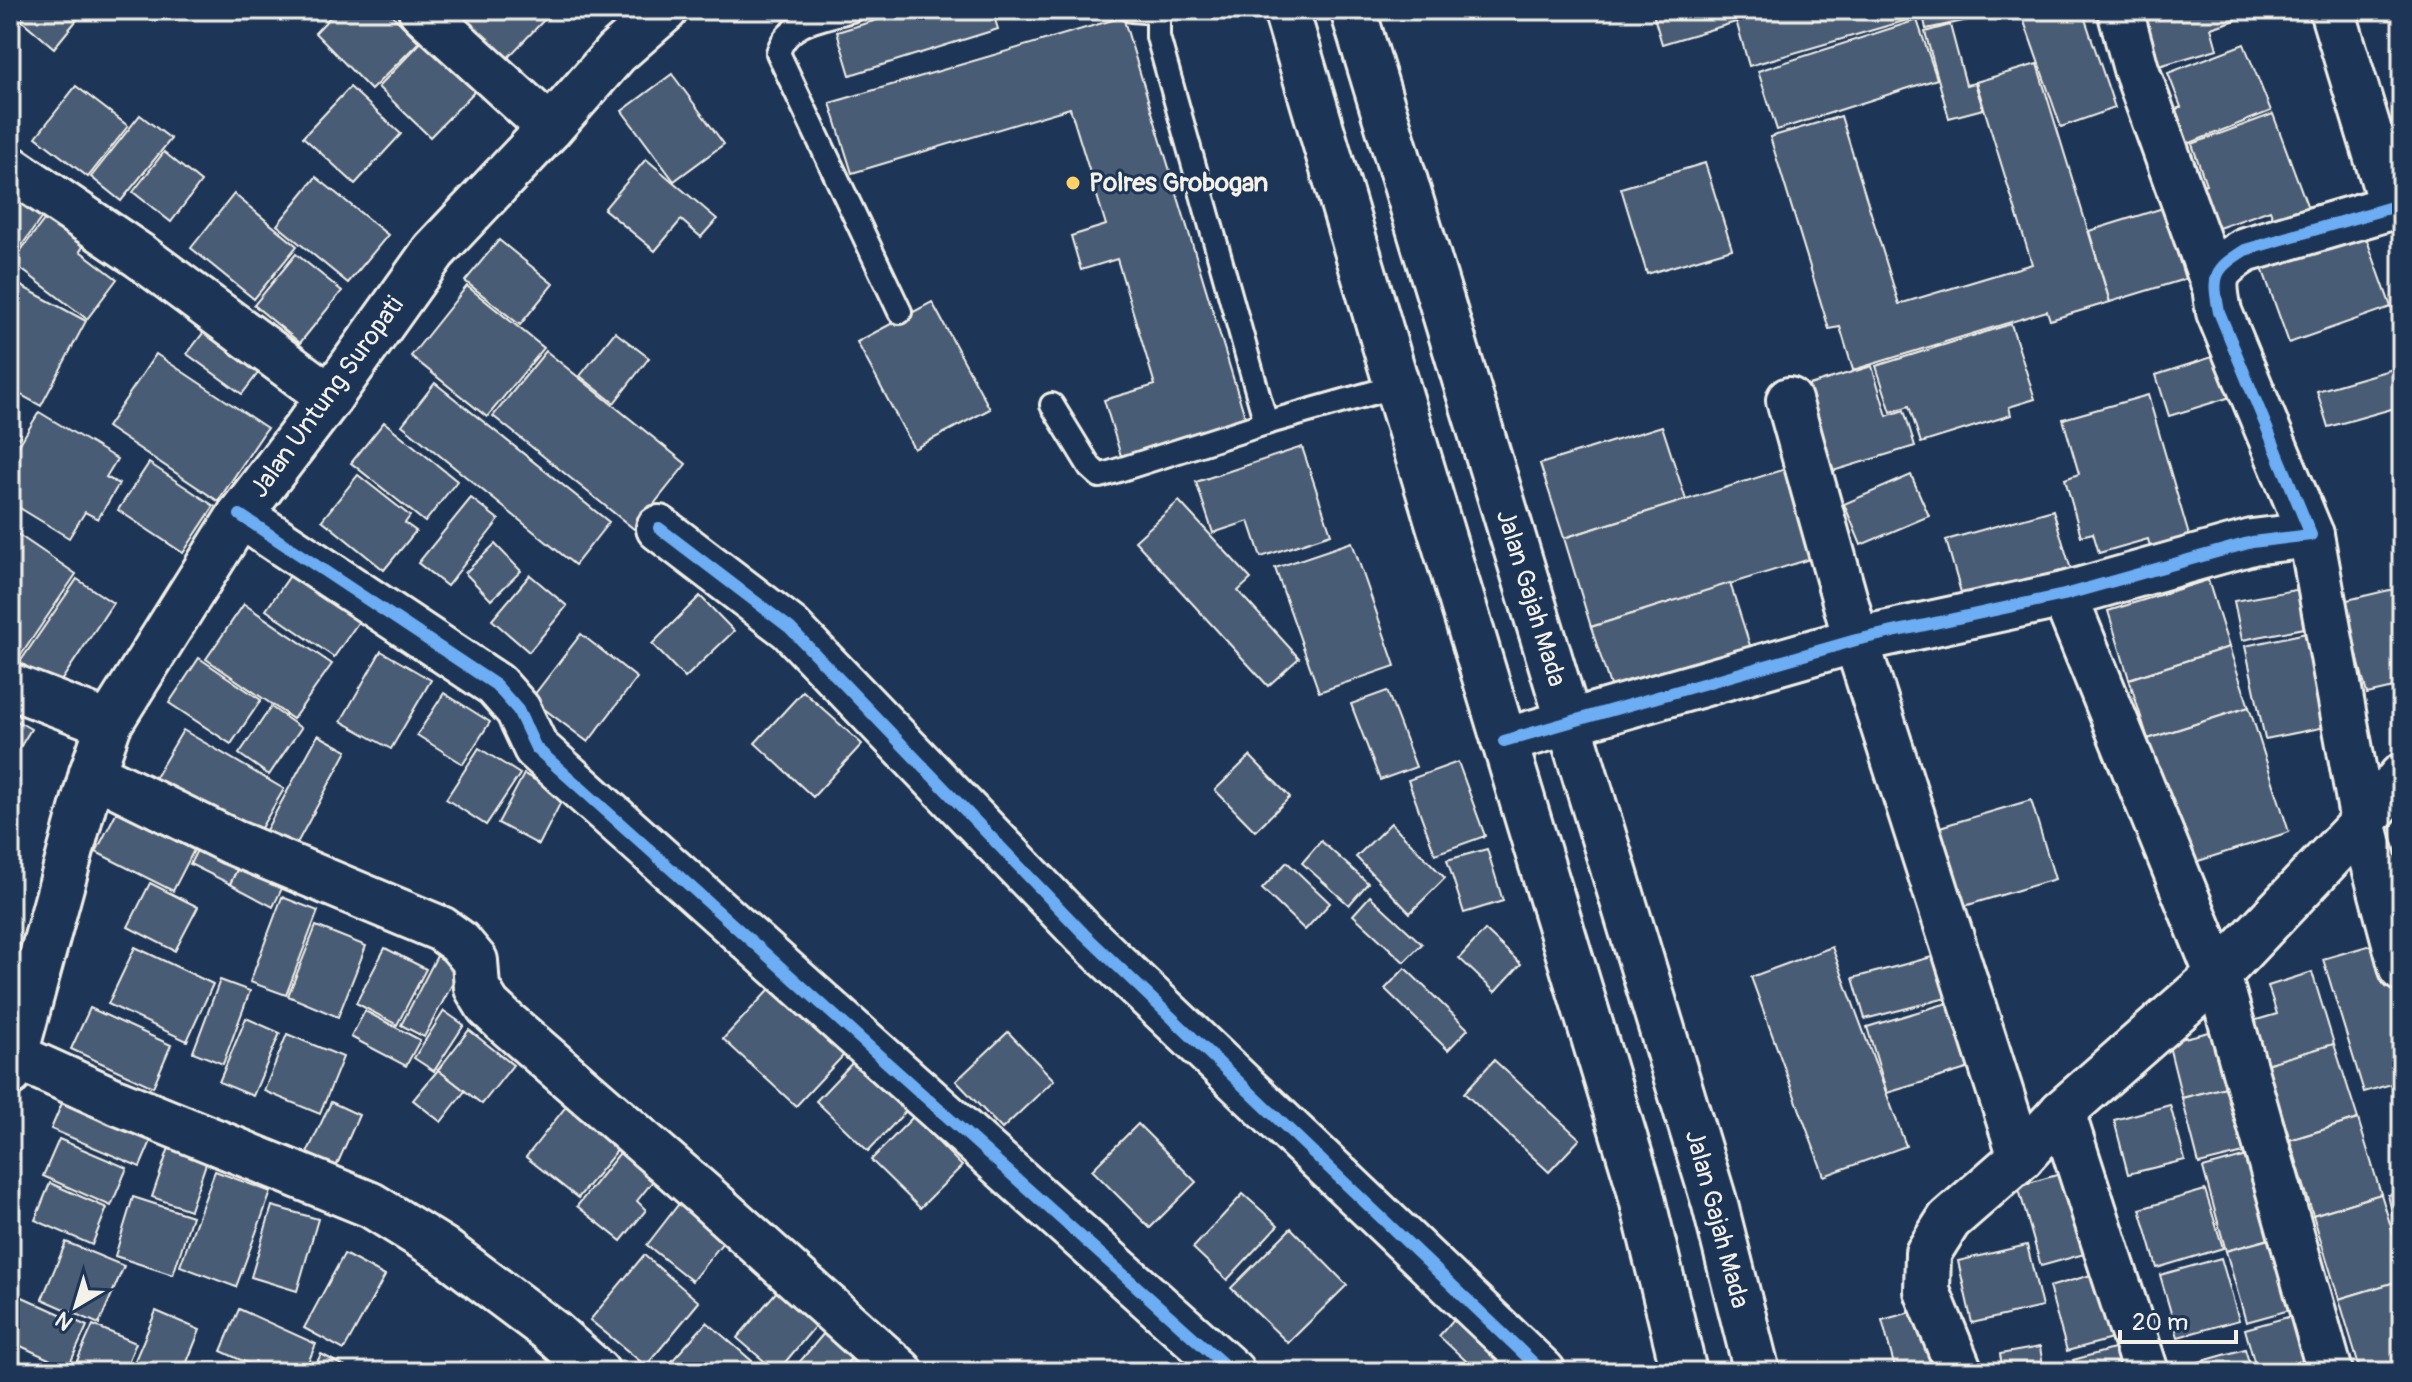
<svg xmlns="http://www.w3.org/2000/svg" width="2412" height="1382" font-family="Pangolin,sans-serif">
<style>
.building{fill:#485b74;stroke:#f4f1e8;stroke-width:2}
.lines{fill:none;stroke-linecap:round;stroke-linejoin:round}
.service-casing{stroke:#f4f1e8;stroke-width:28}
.minor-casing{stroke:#f4f1e8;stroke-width:50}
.secondary-casing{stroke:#f4f1e8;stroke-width:50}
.primary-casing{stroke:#f4f1e8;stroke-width:50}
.service{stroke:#1d3557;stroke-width:22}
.minor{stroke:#1d3557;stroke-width:44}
.secondary{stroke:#1d3557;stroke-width:44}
.primary{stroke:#1d3557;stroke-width:44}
.cycleway-casing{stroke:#1d3557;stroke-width:17}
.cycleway{stroke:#6dadf4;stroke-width:12}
.poi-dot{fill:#ffd166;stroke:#1d3557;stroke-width:3}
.labels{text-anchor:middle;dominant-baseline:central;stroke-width:6;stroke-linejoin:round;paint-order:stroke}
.poi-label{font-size:26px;font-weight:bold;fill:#f4f1e8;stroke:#1d3557;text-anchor:start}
.street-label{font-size:26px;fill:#f4f1e8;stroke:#1d3557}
</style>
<rect width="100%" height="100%" fill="#1d3557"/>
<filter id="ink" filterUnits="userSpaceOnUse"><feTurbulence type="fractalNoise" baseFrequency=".0125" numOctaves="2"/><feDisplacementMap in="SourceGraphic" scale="16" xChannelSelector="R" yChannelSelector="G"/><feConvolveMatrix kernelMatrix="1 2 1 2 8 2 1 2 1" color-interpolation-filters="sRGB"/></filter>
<g filter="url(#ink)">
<g class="building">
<polygon points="27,10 85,10 54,48 20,19"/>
<polygon points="337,10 387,10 419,42 371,90 315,33"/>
<polygon points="443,10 536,10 545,19 496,70"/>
<polygon points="910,10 992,10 998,29 850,75 837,32"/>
<polygon points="1652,10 1733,10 1736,22 1662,44"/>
<polygon points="1733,10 1919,10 1921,16 1749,66"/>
<polygon points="1922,10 2015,10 1926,29"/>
<polygon points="2020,10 2082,10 2115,108 2061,127"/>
<polygon points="2142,10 2233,10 2236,20 2211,28 2217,49 2159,66"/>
<polygon points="1123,17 1246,420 1121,456 1104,400 1155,385 1117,259 1081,270 1071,236 1106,225 1070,108 852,173 830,103"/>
<polygon points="1917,20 1937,79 1777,130 1758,71"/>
<polygon points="1950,25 1966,85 1975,83 1983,109 1949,118 1925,32"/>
<polygon points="430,33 482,84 430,137 378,87"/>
<polygon points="2244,44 2271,111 2180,147 2167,113 2181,107 2168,73"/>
<polygon points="2037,64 2110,302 2050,320 2047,311 1853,370 1840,327 1829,329 1770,137 1841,116 1899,304 2032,264 1976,82"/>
<polygon points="672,74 724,144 674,181 622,111"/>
<polygon points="76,86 128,126 88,177 36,137"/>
<polygon points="350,87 401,134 355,184 303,137"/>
<polygon points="2273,114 2308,208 2274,220 2270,210 2213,230 2197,187 2206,184 2192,144"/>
<polygon points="140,115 171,139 121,201 91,177"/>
<polygon points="164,152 201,182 171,222 133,192"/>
<polygon points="646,159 717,219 701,237 681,220 655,251 604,209"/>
<polygon points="1705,163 1732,249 1647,274 1621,188"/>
<polygon points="316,177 388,235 348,283 277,225"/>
<polygon points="10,181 45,213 12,259 10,258"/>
<polygon points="234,194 297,246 254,299 191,248"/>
<polygon points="2163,208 2185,279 2110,302 2089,231"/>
<polygon points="51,211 95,230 80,251 117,279 87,319 12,262"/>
<polygon points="2363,229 2391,307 2289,343 2261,265"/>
<polygon points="499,240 553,284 520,325 465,281"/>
<polygon points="296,254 342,291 300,343 254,305"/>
<polygon points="10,280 86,321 41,406 10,389"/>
<polygon points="467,286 544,348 487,417 411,356"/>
<polygon points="932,302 990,409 914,449 857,342"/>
<polygon points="210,324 265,364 242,394 187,354"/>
<polygon points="2011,324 2035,399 2009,407 2011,415 1921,443 1909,406 1891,412 1876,366"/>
<polygon points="615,332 649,358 614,403 580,376"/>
<polygon points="2234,350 2247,392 2169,416 2156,375"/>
<polygon points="546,351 686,464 634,529 493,416"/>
<polygon points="156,354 267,428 218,501 107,427"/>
<polygon points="1872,366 1887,416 1904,410 1915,446 1820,475 1821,434 1806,386"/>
<polygon points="2393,369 2402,406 2328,427 2317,391"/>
<polygon points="435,383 609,522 575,565 402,425"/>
<polygon points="2148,395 2190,539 2151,551 2148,539 2099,553 2093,533 2081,536 2065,479 2079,474 2063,419"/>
<polygon points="39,412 117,459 106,477 119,484 98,519 85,512 69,538 10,502 10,460"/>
<polygon points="384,422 457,481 425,522 351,463"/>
<polygon points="1662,426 1686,500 1564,538 1540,464"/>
<polygon points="10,427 21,434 10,451"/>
<polygon points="1302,447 1331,534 1261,557 1249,521 1213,533 1196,482"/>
<polygon points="149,463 214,506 183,553 118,510"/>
<polygon points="1798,465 1826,554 1591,627 1564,538"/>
<polygon points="358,475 410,516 405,523 416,531 384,570 322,520"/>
<polygon points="1911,475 1929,516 1861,545 1844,504"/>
<polygon points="471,498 499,520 447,586 418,563"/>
<polygon points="1179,501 1251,579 1238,591 1299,658 1268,686 1135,541"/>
<polygon points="2053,510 2072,573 1964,603 1946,540"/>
<polygon points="10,529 76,574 15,664 10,661"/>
<polygon points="1352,542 1395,666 1319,692 1275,568"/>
<polygon points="495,544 521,571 491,600 465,573"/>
<polygon points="301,560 369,607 334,657 266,610"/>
<polygon points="530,575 567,606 529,652 492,620"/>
<polygon points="77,579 113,603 57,687 20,662"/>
<polygon points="2208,580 2229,647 2129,679 2108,611"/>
<polygon points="1730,583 1755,661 1616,704 1591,627"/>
<polygon points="2312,587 2320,625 2242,640 2234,601"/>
<polygon points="2402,587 2402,686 2367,694 2343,601"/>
<polygon points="700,596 734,631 685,678 652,644"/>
<polygon points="244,604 332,664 293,719 206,659"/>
<polygon points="2311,632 2331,726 2265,739 2245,646"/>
<polygon points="581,634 637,678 588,742 531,699"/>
<polygon points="2229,647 2249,707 2148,739 2129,679"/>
<polygon points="381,651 431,680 391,749 341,721"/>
<polygon points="199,658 261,700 231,744 169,703"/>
<polygon points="803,691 862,744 813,797 755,743"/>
<polygon points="1387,691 1416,767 1380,780 1351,704"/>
<polygon points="444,693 490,722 463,764 417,735"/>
<polygon points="271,707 301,728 269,775 239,754"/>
<polygon points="2249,707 2289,832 2189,864 2148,739"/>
<polygon points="10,717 31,729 10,764"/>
<polygon points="183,730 284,789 251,845 150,786"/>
<polygon points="318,735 347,751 289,858 259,843"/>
<polygon points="479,748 520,774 486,825 446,799"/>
<polygon points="1250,756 1290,797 1255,831 1215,790"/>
<polygon points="1458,762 1485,836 1435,854 1408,780"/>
<polygon points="524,774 564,796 539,845 498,823"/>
<polygon points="2031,800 2055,879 1958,908 1933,829"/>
<polygon points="117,811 194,850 173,891 96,852"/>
<polygon points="1391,823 1445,878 1410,913 1356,857"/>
<polygon points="205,834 245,854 230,884 190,864"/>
<polygon points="1321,841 1368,883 1349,905 1302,863"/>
<polygon points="1487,849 1503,901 1464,913 1447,860"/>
<polygon points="245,854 288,876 273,907 230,884"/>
<polygon points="1287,862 1330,903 1305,930 1262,889"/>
<polygon points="150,883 198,907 175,951 128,927"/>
<polygon points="1370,896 1422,944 1404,962 1353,915"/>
<polygon points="282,897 318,911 286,995 250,982"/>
<polygon points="316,926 366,946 338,1017 288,996"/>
<polygon points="1485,930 1521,964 1495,992 1459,958"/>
<polygon points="2385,941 2402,996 2402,1081 2364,1092 2323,959"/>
<polygon points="135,947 213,984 187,1041 108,1004"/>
<polygon points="1832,947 1906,1146 1824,1176 1751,977"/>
<polygon points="385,948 426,969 397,1025 356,1003"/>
<polygon points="439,952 463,964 424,1037 401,1025"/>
<polygon points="1947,953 1958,995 1865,1019 1853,978"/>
<polygon points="1405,968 1468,1029 1448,1050 1385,989"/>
<polygon points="2312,972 2334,1044 2266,1064 2253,1021 2277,1014 2268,986"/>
<polygon points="781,977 854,1044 796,1106 723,1039"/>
<polygon points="220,980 250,991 223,1064 193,1052"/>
<polygon points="1961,999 1980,1065 1887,1093 1867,1027"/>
<polygon points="90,1008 171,1045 153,1087 71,1049"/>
<polygon points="365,1011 420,1040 406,1066 351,1037"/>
<polygon points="444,1011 464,1025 434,1071 414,1058"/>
<polygon points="246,1018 280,1033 253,1096 219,1082"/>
<polygon points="2230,1027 2243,1083 2182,1098 2168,1042"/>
<polygon points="469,1030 513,1065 482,1104 438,1070"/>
<polygon points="1008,1032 1054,1080 1002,1129 956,1081"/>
<polygon points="287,1034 343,1057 320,1114 264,1091"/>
<polygon points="2334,1044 2358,1119 2290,1140 2266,1064"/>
<polygon points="857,1058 909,1108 868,1151 816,1101"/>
<polygon points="1494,1060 1580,1139 1549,1172 1464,1093"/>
<polygon points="438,1070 465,1091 441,1122 413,1100"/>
<polygon points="2226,1087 2235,1123 2252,1119 2260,1149 2199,1164 2182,1098"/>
<polygon points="68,1089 157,1127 140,1167 51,1129"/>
<polygon points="576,1094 629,1136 578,1198 526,1157"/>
<polygon points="331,1102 359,1115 336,1167 307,1153"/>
<polygon points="2170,1105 2185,1160 2128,1174 2114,1120"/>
<polygon points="913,1117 962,1166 920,1208 871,1160"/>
<polygon points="2358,1119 2381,1194 2313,1215 2290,1140"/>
<polygon points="1138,1124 1196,1182 1150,1228 1092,1170"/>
<polygon points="174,1133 212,1146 190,1210 152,1197"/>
<polygon points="59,1139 127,1168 111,1206 43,1176"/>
<polygon points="631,1139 665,1166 637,1201 646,1210 621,1241 577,1206"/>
<polygon points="2254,1154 2277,1237 2226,1251 2203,1168"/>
<polygon points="215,1171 271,1192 236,1287 180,1266"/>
<polygon points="2071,1171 2095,1251 2041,1266 2018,1186"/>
<polygon points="50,1183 107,1208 92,1245 35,1220"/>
<polygon points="2205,1190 2223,1248 2157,1268 2140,1209"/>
<polygon points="2402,1192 2402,1241 2399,1242 2388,1195"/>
<polygon points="1243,1194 1278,1225 1227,1280 1193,1248"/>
<polygon points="2381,1194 2402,1263 2402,1280 2339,1299 2313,1215"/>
<polygon points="685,1196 731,1232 692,1281 647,1245"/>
<polygon points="133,1197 192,1216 173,1275 115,1256"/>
<polygon points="272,1206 318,1219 297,1291 251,1277"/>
<polygon points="1291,1228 1347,1285 1288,1343 1231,1288"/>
<polygon points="2277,1237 2297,1308 2246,1322 2226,1251"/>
<polygon points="66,1242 124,1266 99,1324 42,1299"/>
<polygon points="2027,1245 2042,1307 1972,1323 1958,1261"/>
<polygon points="344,1254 385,1276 344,1350 304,1328"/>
<polygon points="644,1255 699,1302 646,1366 590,1320"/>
<polygon points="2221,1258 2239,1320 2178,1337 2160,1275"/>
<polygon points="2105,1271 2123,1336 2067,1351 2049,1287"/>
<polygon points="2402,1280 2402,1367 2385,1372 2361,1372 2339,1299"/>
<polygon points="778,1290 817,1324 777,1372 737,1338"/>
<polygon points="18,1295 87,1326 68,1368 10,1341 10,1313"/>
<polygon points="1926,1308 1943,1372 1896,1372 1882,1320"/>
<polygon points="239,1309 316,1344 304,1372 267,1372 221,1351"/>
<polygon points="156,1311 200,1330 183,1372 130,1372"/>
<polygon points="1461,1311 1513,1372 1478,1372 1439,1336"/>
<polygon points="2299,1314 2310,1351 2301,1353 2306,1372 2257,1372 2245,1329"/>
<polygon points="707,1322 760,1368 757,1372 662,1372"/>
<polygon points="93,1325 136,1343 124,1372 72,1372"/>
<polygon points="830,1326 858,1350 840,1372 791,1372"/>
<polygon points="2040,1347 2044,1372 2003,1372 2000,1354"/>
<polygon points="2117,1348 2124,1372 2077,1372 2073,1360"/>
<polygon points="2245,1349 2252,1372 2187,1372 2185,1366"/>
<polygon points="858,1350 885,1372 840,1372"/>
<polygon points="321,1354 355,1372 312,1372"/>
<polygon points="232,1362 255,1372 228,1372"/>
</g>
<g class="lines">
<defs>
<g id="service">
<path d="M852,10C823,19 787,21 778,53L900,312"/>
<polyline points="1131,10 1157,12"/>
<polyline points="1158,10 1158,37 1266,423"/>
<polyline points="1052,405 1090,467 1100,476 1266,423 1397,386"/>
</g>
<g id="minor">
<polyline points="421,10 550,128"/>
<polyline points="2120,10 2136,69 2214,285"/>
<polyline points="2332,10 2392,207"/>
<polyline points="10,168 140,256 330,397"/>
<polyline points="1789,400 1856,640 2021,1157"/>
<polyline points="240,515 496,685 518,710 536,748 1232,1372"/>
<polyline points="659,528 790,628 1084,934 1543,1372"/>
<polyline points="2311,535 2363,822 2402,969"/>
<polyline points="2064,595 2218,975 2330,1372"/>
<polyline points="10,686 109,724"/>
<path d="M1504,741L1856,640L2064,595L2252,542L2311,535L2219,312C2212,276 2213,270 2245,250L2402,204"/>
<polyline points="92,773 232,842 441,929 459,942 475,961 477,988 488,1006 504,1021 703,1194 901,1372"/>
<polyline points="15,1056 117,1102 371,1205 442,1249 551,1331 597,1372"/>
<polyline points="2062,1112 2146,1372"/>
<polyline points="1960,1372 1927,1291 1928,1253 1949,1220 2021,1157 2062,1112 2218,975 2363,822 2402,776"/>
</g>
<polyline id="secondary" points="10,1073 92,773 109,724 240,515 330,397 434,251 550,128 616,53 665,10"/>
<g id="primary">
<polyline points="1286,10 1397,386 1639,1186 1684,1372"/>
<polyline points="1353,10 1714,1201 1757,1372"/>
</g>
</defs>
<use href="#service" class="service-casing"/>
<use href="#minor" class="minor-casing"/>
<use href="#secondary" class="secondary-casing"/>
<use href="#primary" class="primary-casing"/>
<use href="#service" class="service"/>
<use href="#minor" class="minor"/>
<use href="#secondary" class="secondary"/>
<use href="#primary" class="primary"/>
<defs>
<g id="cycleway">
<polyline points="240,515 496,685 518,710 536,748 1232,1372"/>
<polyline points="659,528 790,628 1084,934 1543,1372"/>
<path d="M1504,741L1856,640L2064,595L2252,542L2311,535L2219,312C2212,276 2213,270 2245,250L2402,204"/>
</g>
</defs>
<use href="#cycleway" class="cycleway-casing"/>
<use href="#cycleway" class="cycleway"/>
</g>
</g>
<circle class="poi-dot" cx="1073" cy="183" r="8"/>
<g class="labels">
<g class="poi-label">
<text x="1089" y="183">Polres Grobogan</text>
</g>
<g class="street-label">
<text transform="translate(327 397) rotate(-54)">Jalan Untung Suropati</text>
<text transform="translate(1531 598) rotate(73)">Jalan Gajah Mada</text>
<text transform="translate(1717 1219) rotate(75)">Jalan Gajah Mada</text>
</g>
</g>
<rect width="2412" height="1382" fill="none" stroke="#1d3557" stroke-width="40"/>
<rect x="20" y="20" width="2372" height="1342" fill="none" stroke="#f4f1e8" stroke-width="3" filter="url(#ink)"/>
<g transform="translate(76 1306) rotate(218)" stroke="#1d3557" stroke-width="6" paint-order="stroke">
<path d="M0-6L14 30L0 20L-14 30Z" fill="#f4f1e8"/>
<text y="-12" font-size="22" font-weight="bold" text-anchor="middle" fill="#f4f1e8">N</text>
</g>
<path d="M2120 1330v12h116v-12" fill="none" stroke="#f4f1e8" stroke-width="4"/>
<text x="2132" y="1330" font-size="24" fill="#f4f1e8" stroke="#1d3557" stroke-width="6" paint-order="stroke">20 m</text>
</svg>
